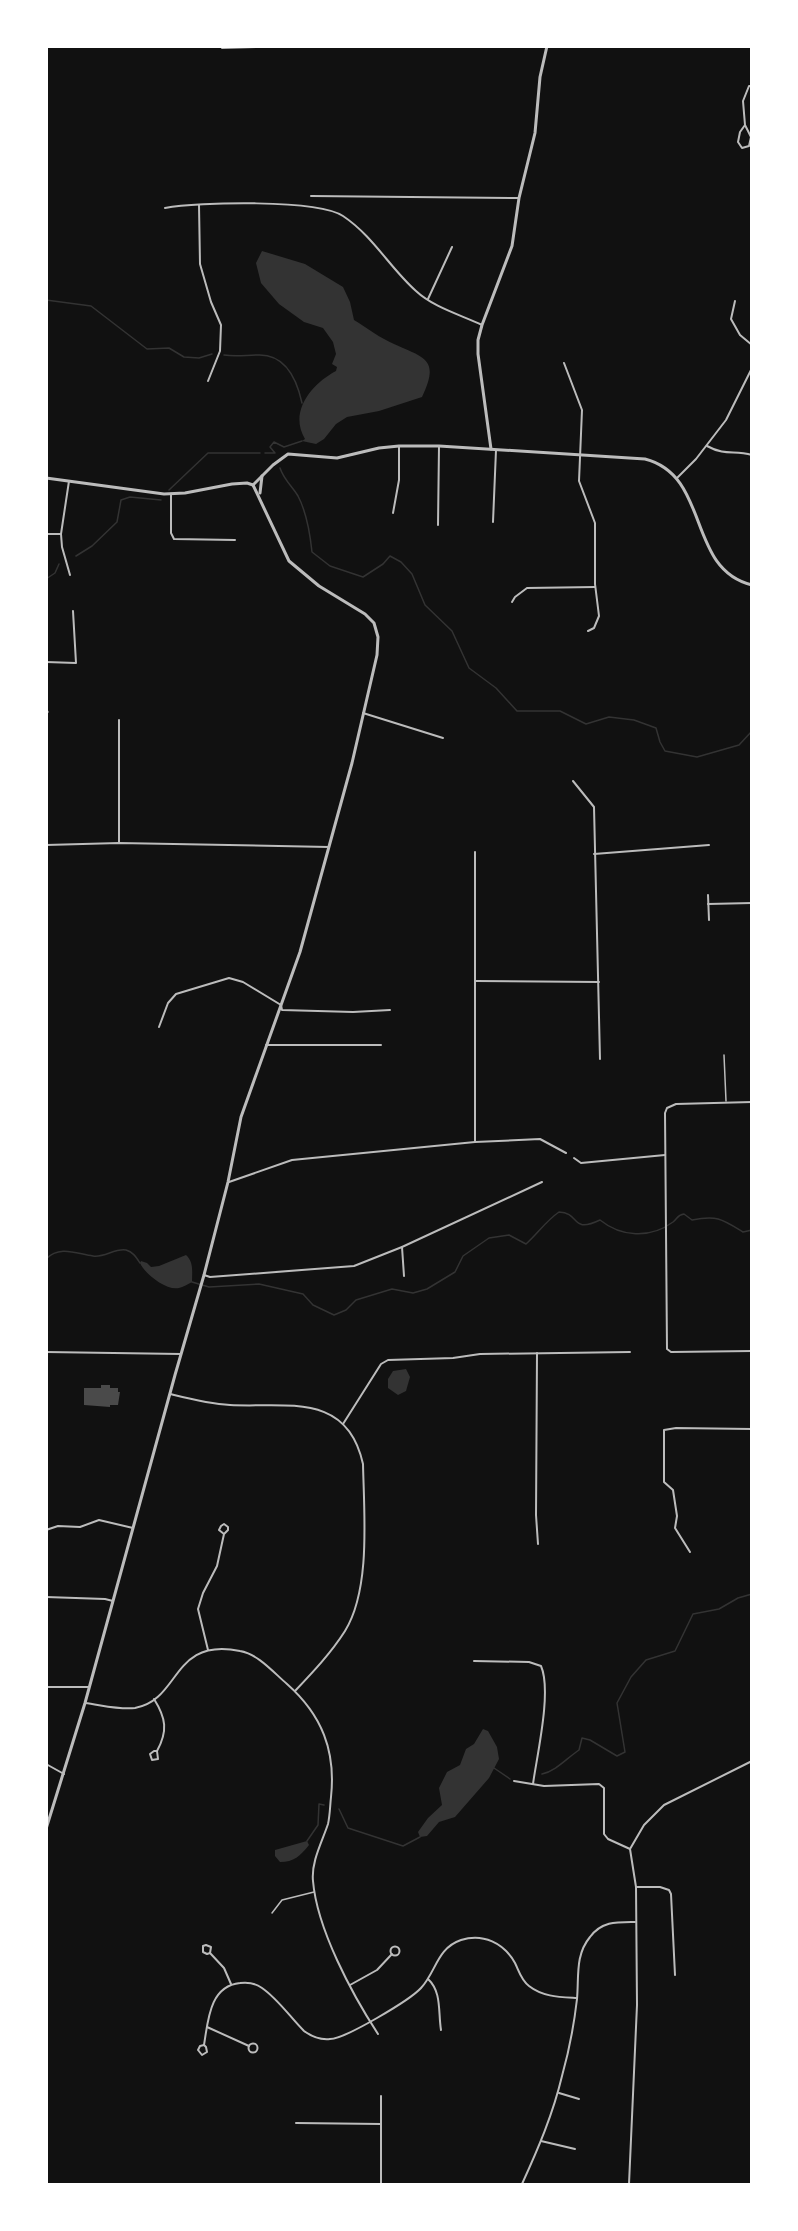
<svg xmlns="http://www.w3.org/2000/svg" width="798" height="2231" font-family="'DejaVu Sans',sans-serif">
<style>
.water{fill:#333}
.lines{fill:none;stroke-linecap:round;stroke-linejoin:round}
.stream{stroke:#333;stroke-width:1.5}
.building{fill:#4a4a4a}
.service{stroke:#bcbcbc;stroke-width:1.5}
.minor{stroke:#bcbcbc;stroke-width:2}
.tertiary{stroke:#bcbcbc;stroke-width:3}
</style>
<rect width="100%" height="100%" fill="#111"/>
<g class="water">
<path d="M262,251L305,264L343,287L350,302L354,320C367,328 380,338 394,344C425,358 440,359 422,397L379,411L347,417L336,424L324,439L316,444L302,441L305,439C288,411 313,383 336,371L337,367L332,364L336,354L333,342L323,328L304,322L279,304L261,283L256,263Z"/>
<path d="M186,1255C194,1262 192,1273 192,1282C188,1284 183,1287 179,1288C166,1291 144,1273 140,1263L141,1261L147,1263L151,1267L159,1266Z"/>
<polygon points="406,1369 410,1377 406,1391 398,1395 388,1388 388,1379 393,1371"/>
<polygon points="483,1729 488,1731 497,1747 499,1759 489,1778 455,1817 439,1822 427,1836 420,1837 418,1832 428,1818 442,1805 439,1788 447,1772 460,1765 466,1749 474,1744"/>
<path d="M307,1841L309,1845C300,1856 294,1862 280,1862L275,1856V1850Z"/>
</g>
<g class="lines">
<g class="stream">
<polyline points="46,300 91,306 147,349 169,348 184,357 199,358 212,354"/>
<path d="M224,355C236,357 246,355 258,355C286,354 297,380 302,403"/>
<polyline points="265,453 275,453 270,447 274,442 284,447 302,441"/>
<path d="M280,468C284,480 292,486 298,496C307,513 310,533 312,552L330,566L363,577L383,564L390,556L401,562L412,574L425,605L452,631L469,668L496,688L517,711H560L586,724L609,717L634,720L656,728L660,742L665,751L697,757L739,745L752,731"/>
<polyline points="169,490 208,453 260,453"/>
<polyline points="76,556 92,546 117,522 121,500 130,497 161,500"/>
<polyline points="46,579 55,573 59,564"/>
<path d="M46,1259C60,1245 77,1254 93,1256C104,1258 115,1248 126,1250C133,1252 136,1257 140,1263"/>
<path d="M192,1282L209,1287L259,1284L303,1294L313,1305L334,1315L346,1310L356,1300L392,1289L413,1293L427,1289L455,1272L463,1256L489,1238L509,1235L526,1244C538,1233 546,1221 559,1212C581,1213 570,1234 600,1220C621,1237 650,1239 673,1222C678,1218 677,1215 684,1214L692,1220C717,1215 722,1219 743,1232L752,1230"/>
<polyline points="494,1768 510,1779"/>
<path d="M542,1774C556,1771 567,1758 579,1750L582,1738L590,1740L617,1756L625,1752L617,1703L631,1677L646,1660L675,1651L693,1614L719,1609L738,1598L752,1594"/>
<polyline points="339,1809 348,1828 403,1846 420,1837"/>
<polyline points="307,1841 318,1825 319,1804 324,1805"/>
</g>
</g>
<polygon class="building" points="101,1385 110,1385 110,1388 118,1388 118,1392 120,1392 118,1405 110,1405 110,1407 84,1405 84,1388 101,1388"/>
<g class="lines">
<g class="service">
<polyline points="46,708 48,712"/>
<polyline points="724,1055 726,1101"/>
<polyline points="272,1913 282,1900 314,1892"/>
</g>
<g class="minor">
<polyline points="222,48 284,46"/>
<polyline points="745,125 751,137 749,146 742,148 738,142 740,132 745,125 743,101 749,86 752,86"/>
<polyline points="311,196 519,198"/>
<polyline points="199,205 200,264 211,302 221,325 220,351 208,381"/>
<path d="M165,208C198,202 317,199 343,216C373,236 390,268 416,291C433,307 461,315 482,325"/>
<polyline points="428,299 452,247"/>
<polyline points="735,301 731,319 740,335 752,345"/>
<polyline points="564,363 582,410 579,481 595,523 595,584 599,616 594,628 588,631"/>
<path d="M707,446C727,457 734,449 752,455"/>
<polyline points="677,478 696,459 726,420 752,368"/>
<polyline points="69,481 61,534 62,547 70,575"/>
<polyline points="171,495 171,533 174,539 235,540"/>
<polyline points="393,513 399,480 399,446"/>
<polyline points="493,522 496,450"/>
<polyline points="438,525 439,446"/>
<polyline points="46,534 61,534"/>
<polyline points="512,602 515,597 527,588 595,587"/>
<polyline points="46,662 76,663 73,611"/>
<polyline points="363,713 443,738"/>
<polyline points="573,781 594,807 600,1059"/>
<polyline points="119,843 119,720"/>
<polyline points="46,845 119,843 329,847"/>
<polyline points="594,854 709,845"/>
<polyline points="708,895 709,920"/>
<polyline points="708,904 752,903"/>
<polyline points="476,981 599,982"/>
<polyline points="159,1027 168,1003 176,994 229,978 243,982 281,1005 282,1010 353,1012 390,1010"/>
<polyline points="266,1045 381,1045"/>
<polyline points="752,1102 676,1104 667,1108 665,1113 667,1349 671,1352 752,1351"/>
<polyline points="475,1142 475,852"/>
<polyline points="574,1158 581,1163 665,1155"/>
<polyline points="229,1182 292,1160 475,1142 540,1139 566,1153"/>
<polyline points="402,1247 404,1276"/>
<polyline points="204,1275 210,1277 354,1266 402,1247 542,1182"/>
<polyline points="46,1352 181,1354"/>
<polyline points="537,1353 536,1515 538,1544"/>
<path d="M170,1394C190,1399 209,1404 230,1405C286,1408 347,1391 363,1464C364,1514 371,1589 345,1631C331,1653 313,1672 295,1691"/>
<polyline points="343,1424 381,1364 388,1360 453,1358 480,1354 630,1352"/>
<polyline points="46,1530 58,1526 80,1527 99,1520 133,1528"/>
<polyline points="690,1552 675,1528 677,1516 673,1490 664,1482 664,1430 676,1428 752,1429"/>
<polyline points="46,1597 105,1599 113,1601"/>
<polyline points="208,1650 198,1609 203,1593 217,1566 224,1534 228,1530 228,1527 224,1524 221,1526 219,1530 224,1534"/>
<path d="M474,1661L529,1662L541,1666C552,1691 537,1755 533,1784"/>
<polyline points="46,1687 89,1687"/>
<path d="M154,1699C166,1718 168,1731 157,1751H154L150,1754L152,1760L158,1759L157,1751"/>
<path d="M85,1703C101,1705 120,1710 135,1708C181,1700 171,1637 240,1651C258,1654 273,1672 287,1684C322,1715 336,1751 331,1797C330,1806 330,1815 328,1824C322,1842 311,1862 313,1881C317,1929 352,1994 378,2034"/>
<polyline points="46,1764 64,1774"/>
<polyline points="514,1781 544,1786 599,1784 604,1788 604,1834 608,1839 630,1849"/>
<polyline points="630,1849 644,1825 664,1805 752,1761"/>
<polyline points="636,1887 660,1887 669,1890 671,1894 675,1975"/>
<circle cx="395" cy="1951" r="4.5"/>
<polyline points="210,1953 207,1954 203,1952 203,1946 206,1945 211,1947 210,1953 224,1968 231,1984"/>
<path d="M428,1979C442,1992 438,2012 441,2030"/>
<polyline points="350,1985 377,1970 392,1954"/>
<polyline points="207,2027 249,2046"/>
<circle cx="253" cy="2048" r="4.5"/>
<path d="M204,2045L200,2046L198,2050L202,2055L207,2052L206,2047L204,2045C208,2022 209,1986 240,1983C247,1982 255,1983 262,1988C278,1999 290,2017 304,2031C311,2036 321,2040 330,2039C345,2039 410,2000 421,1988C436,1972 437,1948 461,1940C483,1933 504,1943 515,1963C519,1971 521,1980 529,1986C543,1997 560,1997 577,1998"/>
<polyline points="559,2093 579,2099"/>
<polyline points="296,2123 381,2124"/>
<polyline points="541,2141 575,2149"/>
<polyline points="381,2184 381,2096"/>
<path d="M522,2184C538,2149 553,2114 562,2076C569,2051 574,2025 577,1999C579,1977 575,1955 590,1937C602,1921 617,1922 635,1922"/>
<polyline points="629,2184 637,2005 636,1887 630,1849"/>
</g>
<g class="tertiary">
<polyline points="491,449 478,354 478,340 482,325 512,246 519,198 535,133 540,77 547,46"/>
<polyline points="46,478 164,494 185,493 232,484 247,483 253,485"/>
<path d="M253,485L273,465L288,454L337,458L379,448L399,446H439L645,459C711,476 686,569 752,585"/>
<polyline points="260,493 262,476"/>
<polyline points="46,1829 85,1703 175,1375 204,1275 228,1182 241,1117 300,952 352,763 377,655 378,637 374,623 365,614 319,586 289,561 253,485"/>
</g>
</g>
<rect width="798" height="2231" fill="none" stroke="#ffffff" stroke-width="96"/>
</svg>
